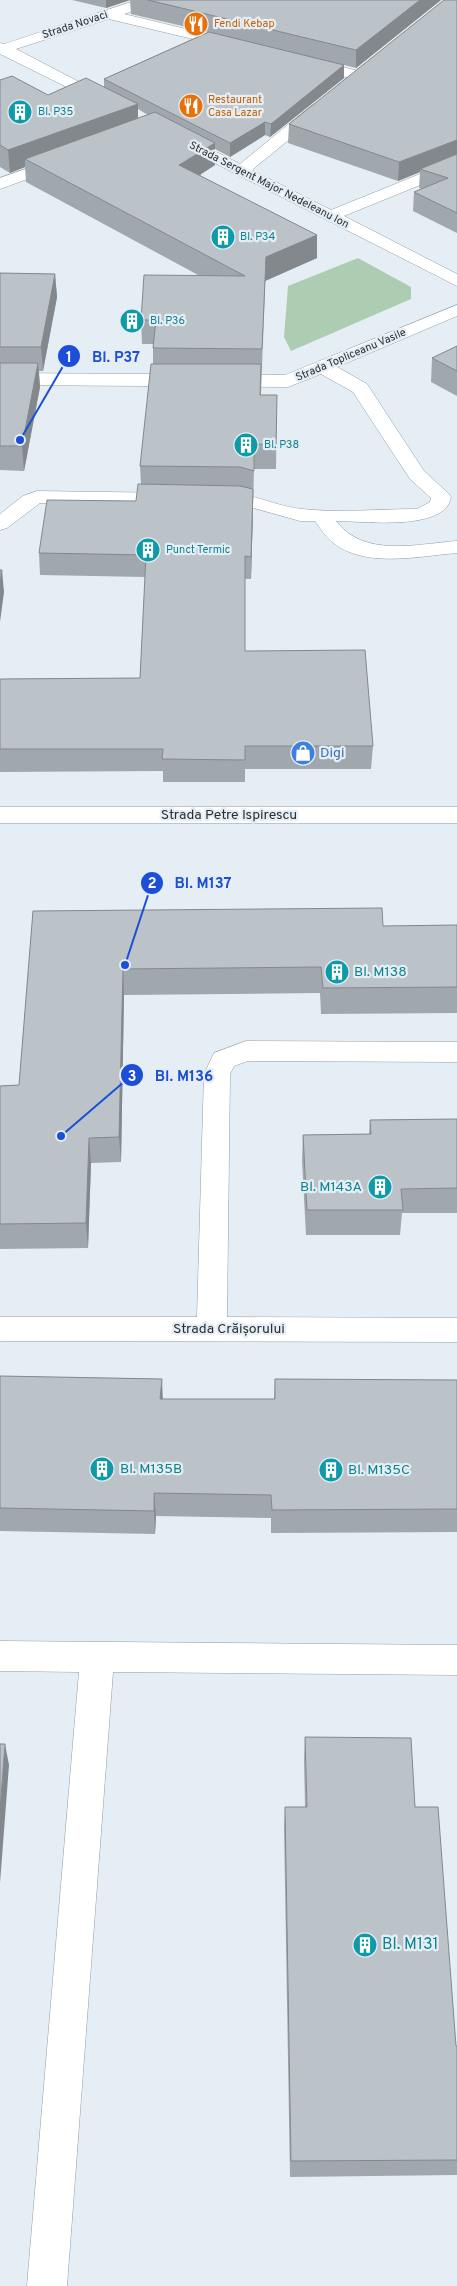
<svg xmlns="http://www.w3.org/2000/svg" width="457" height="2286" font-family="Overpass,sans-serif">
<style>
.green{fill:#adcdb3}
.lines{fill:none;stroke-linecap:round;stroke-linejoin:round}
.minor-casing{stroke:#959da3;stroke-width:1}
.minor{fill:#fff;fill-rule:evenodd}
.wall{fill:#a1a8ad;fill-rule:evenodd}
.shaded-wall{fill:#83888d}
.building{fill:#bbc3c9;stroke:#83888d}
.labels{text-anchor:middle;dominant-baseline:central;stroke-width:4.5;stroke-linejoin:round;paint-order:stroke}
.far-food-label{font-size:11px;fill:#c56008;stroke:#e5eef4;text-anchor:start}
.far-street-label{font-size:11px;fill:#2c2f32;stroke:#e5eef4}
.far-culture-label{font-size:11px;fill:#0d838f;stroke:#e5eef4;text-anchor:start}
.shop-label{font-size:14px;fill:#366cbe;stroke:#e5eef4;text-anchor:start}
.street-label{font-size:14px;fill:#2c2f32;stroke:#e5eef4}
.culture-label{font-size:14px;fill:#0d838f;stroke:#e5eef4;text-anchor:start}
.near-culture-label{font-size:16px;fill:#0d838f;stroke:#e5eef4;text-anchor:start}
.leader{fill:none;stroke:#1d4ed8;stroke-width:2}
.callout-dot{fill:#1d4ed8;stroke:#e5eef4;stroke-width:2}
.mark-label{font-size:15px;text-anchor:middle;font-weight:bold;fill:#fff}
.callout-label{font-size:15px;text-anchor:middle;font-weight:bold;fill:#1d4ed8;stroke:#e5eef4;stroke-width:4.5;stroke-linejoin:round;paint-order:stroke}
</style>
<rect width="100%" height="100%" fill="#e5eef4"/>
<polygon class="green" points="358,258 411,287 411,299 291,351 284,337 288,286"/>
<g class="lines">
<defs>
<g id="minor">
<polygon points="137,0 158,0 156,3 124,14 240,42 242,45 235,49 109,19 16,49 110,98 113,101 105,106 0,54 0,43 4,44"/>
<polygon points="308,58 362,72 365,75 357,80 303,66 300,63"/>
<polygon points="317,104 325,109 323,112 252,170 331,210 457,159 457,170 344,216 457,274 457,286 175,143 173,140 181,135 187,137 240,164 311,106"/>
<polygon points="60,157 66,159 68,162 66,165 0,189 0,178"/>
<path d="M457,305V316L337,367L367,384L424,471L448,493L451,497C446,532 362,521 336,521C364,558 416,544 457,541V553C419,556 365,569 332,542C325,536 320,528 315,521H300L250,507L208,503L205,499L208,495C241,486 270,506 302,509C339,513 380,509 417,509L430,502L431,498L410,479L353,392L321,374L288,387L0,385V373L285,375Z"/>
<polygon points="37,491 175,493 182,495 185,499 182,503 175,505 40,503 7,528 0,530 0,514 23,496"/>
<rect x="0" y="807" width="457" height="16"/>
<polygon points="246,1041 457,1042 457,1062 248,1061 234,1066 230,1074 227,1317 457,1318 457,1342 0,1341 0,1317 197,1317 204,1074 214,1053"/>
<polygon points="0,1641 457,1645 457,1675 113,1672 67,2286 27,2286 79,1672 0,1671"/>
</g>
</defs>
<use href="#minor" class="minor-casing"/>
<use href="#minor" class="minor"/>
</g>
<g class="wall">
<path d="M72,0H441L356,68L344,65V78L270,137L265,135L230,157L215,149V165L200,175L317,258L265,281L261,395H277L276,469H254L251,579H245V651L373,746L371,769H245V782H163V771L0,772V679L140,678L145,577L40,575L39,553L136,501L141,484L140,466L153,364V344H142L141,320L200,276L26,182L25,167L10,173L0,167V80L48,95L104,87V79L208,32L131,14L130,0L106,8ZM138,109L148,115L138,119Z"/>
<polygon points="457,0 457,233 413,211 414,192 422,189 419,188 420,172 398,181 288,143 289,124"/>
<polygon points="0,273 55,274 57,297 43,371 39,371 40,387 24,471 0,470"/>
<polygon points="457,346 457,396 431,382 432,358"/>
<polygon points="33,911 383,926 457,925 457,1013 321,1014 320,993 124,995 121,1162 91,1163 88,1248 0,1249 0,1086 19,1085"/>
<polygon points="457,1119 457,1213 402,1213 400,1235 306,1235 302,1161 303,1135 369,1134 370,1120"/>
<polygon points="0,1376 162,1379 162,1399 274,1399 275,1379 457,1380 457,1532 271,1533 271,1518 156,1516 155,1534 0,1531"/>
<polygon points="305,1737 415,1807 456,2046 457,2046 457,2175 290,2177 284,1827 285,1807 305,1807 304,1758"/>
</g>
<g class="shaded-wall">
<polygon points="106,0 130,0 106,8"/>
<polygon points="420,0 441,0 356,68 356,50"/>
<polygon points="344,65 344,78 270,137 271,124"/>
<polygon points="138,104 138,127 25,159 25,167 10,173 8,150"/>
<polygon points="265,122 265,135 230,157 230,143"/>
<polygon points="457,140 457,158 420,169 420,172 398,181 399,162"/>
<polygon points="215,143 215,165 179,188 179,165"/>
<polygon points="317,235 317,258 265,281 262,373 266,257"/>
<polygon points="55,274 57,297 43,371 41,347"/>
<polygon points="38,363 40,387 24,471 22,446"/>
<polygon points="253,489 253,511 251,579 251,557"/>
<polygon points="2,570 4,592 0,622 0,584"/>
<polygon points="123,969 124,995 121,1162 119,1137"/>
<polygon points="89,1138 91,1163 88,1248 86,1223"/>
<polygon points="162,1379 163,1403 160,1399"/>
<polygon points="154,1493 156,1516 155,1534 154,1511"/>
<polygon points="5,1744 9,1765 0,1883 0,1811"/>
</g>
<g class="building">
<polygon points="148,0 420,0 356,50"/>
<polygon points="444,0 457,0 457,140 399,162 289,124"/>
<polygon points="209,32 344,65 271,124 265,122 230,143 104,79"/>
<polygon points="12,76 48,95 86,78 138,104 8,150 0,145 0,80"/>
<polygon points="155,112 215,143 179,165 317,235 266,257 262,349 153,348 156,320 141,320 144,275 245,276 25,159"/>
<polygon points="457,154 457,213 414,192 448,178 420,169"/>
<polygon points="0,273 55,274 41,347 0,347"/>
<polygon points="457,346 457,371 432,358"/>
<polygon points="0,363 38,363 22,446 0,446"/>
<polygon points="151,364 261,364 260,395 277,395 276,445 254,444 254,471 240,467 140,466"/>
<polygon points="138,484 240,486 253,489 251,557 245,556 245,651 365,650 373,746 245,746 245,760 162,759 163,749 0,749 0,679 140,678 146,555 39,553 47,500 136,501"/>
<polygon points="0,570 2,570 0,584"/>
<polygon points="382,908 383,926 457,925 457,987 323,988 321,967 123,969 119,1137 89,1138 86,1223 0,1224 0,1086 19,1085 33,911"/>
<polygon points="457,1119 457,1188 401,1189 403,1210 307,1210 303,1135 371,1134 370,1120"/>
<polygon points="0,1376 162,1379 160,1399 275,1399 275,1379 457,1380 457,1509 272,1510 271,1495 154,1493 154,1511 0,1508"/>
<polygon points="305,1737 411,1738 415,1807 438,1807 456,2046 457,2046 457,2160 291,2161 285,1807 307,1807"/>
<polygon points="0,1744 5,1744 0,1811"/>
</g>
<defs>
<symbol id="restaurant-disc" viewBox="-11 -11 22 22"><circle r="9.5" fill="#e8710a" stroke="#e5eef4"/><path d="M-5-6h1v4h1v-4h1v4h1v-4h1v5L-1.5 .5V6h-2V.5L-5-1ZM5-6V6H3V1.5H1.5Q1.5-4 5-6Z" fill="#fff"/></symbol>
<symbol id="building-disc" viewBox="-11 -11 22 22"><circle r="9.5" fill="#0f9aa8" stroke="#e5eef4"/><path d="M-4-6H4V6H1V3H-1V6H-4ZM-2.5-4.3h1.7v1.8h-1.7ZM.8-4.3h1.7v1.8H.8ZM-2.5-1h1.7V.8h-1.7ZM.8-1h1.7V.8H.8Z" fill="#fff"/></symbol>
<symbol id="shop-disc" viewBox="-11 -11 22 22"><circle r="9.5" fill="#3f7fe0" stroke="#e5eef4"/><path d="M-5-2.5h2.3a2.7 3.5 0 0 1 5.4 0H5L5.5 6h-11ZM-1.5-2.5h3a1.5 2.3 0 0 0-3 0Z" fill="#fff"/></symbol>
</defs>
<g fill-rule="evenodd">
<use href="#restaurant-disc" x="182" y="10" width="28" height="28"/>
<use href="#restaurant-disc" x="177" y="92" width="28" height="28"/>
<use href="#building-disc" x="6" y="98" width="28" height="28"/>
<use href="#building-disc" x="209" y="223" width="28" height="28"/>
<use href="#building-disc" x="118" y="307" width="28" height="28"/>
<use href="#building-disc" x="232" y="431" width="28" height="28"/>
<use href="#building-disc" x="134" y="536" width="28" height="28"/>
<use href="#shop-disc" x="289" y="739" width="28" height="28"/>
<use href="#building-disc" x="323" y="958" width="28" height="28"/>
<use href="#building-disc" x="366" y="1173" width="28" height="28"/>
<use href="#building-disc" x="88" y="1455" width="28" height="28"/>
<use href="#building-disc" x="317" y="1456" width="28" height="28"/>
<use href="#building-disc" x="351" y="1931" width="28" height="28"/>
</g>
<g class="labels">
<g class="far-food-label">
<text x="214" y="24">Fendi Kebap</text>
<text x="208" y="100">Restaurant<tspan x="208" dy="13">Casa Lazar</tspan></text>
</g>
<g class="far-street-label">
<text transform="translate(75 25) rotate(-18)">Strada Novaci</text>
<text transform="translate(269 185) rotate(27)">Strada Sergent Major Nedeleanu Ion</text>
<text transform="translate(351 355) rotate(-23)">Strada Topliceanu Vasile</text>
</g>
<g class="far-culture-label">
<text x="38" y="112">Bl. P35</text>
<text x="240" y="237">Bl. P34</text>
<text x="150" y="321">Bl. P36</text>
<text x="264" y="445">Bl. P38</text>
<text x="166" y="550">Punct Termic</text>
</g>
<g class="shop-label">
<text x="320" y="753">Digi</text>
</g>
<g class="street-label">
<text x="229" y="815">Strada Petre Ispirescu</text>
<text x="229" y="1329">Strada Crăișorului</text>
</g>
<g class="culture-label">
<text x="354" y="972">Bl. M138</text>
<text x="362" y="1187" text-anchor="end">Bl. M143A</text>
<text x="120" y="1469">Bl. M135B</text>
<text x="348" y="1470">Bl. M135C</text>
</g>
<g class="near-culture-label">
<text x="382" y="1945">Bl. M131</text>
</g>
</g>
<path class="leader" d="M20 440L69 356M125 965L152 883M61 1136L132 1075"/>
<g class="callout-dot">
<circle cx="20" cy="440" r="5"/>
<circle cx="125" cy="965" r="5"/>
<circle cx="61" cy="1136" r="5"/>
<circle cx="69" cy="356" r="12"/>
<circle cx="152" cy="883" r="12"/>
<circle cx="132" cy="1075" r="12"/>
</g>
<g class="mark-label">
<text x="69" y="362">1</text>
<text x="152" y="888">2</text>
<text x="132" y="1081">3</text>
</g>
<g class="callout-label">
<text x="116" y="362">Bl. P37</text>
<text x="203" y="888">Bl. M137</text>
<text x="184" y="1081">Bl. M136</text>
</g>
</svg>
